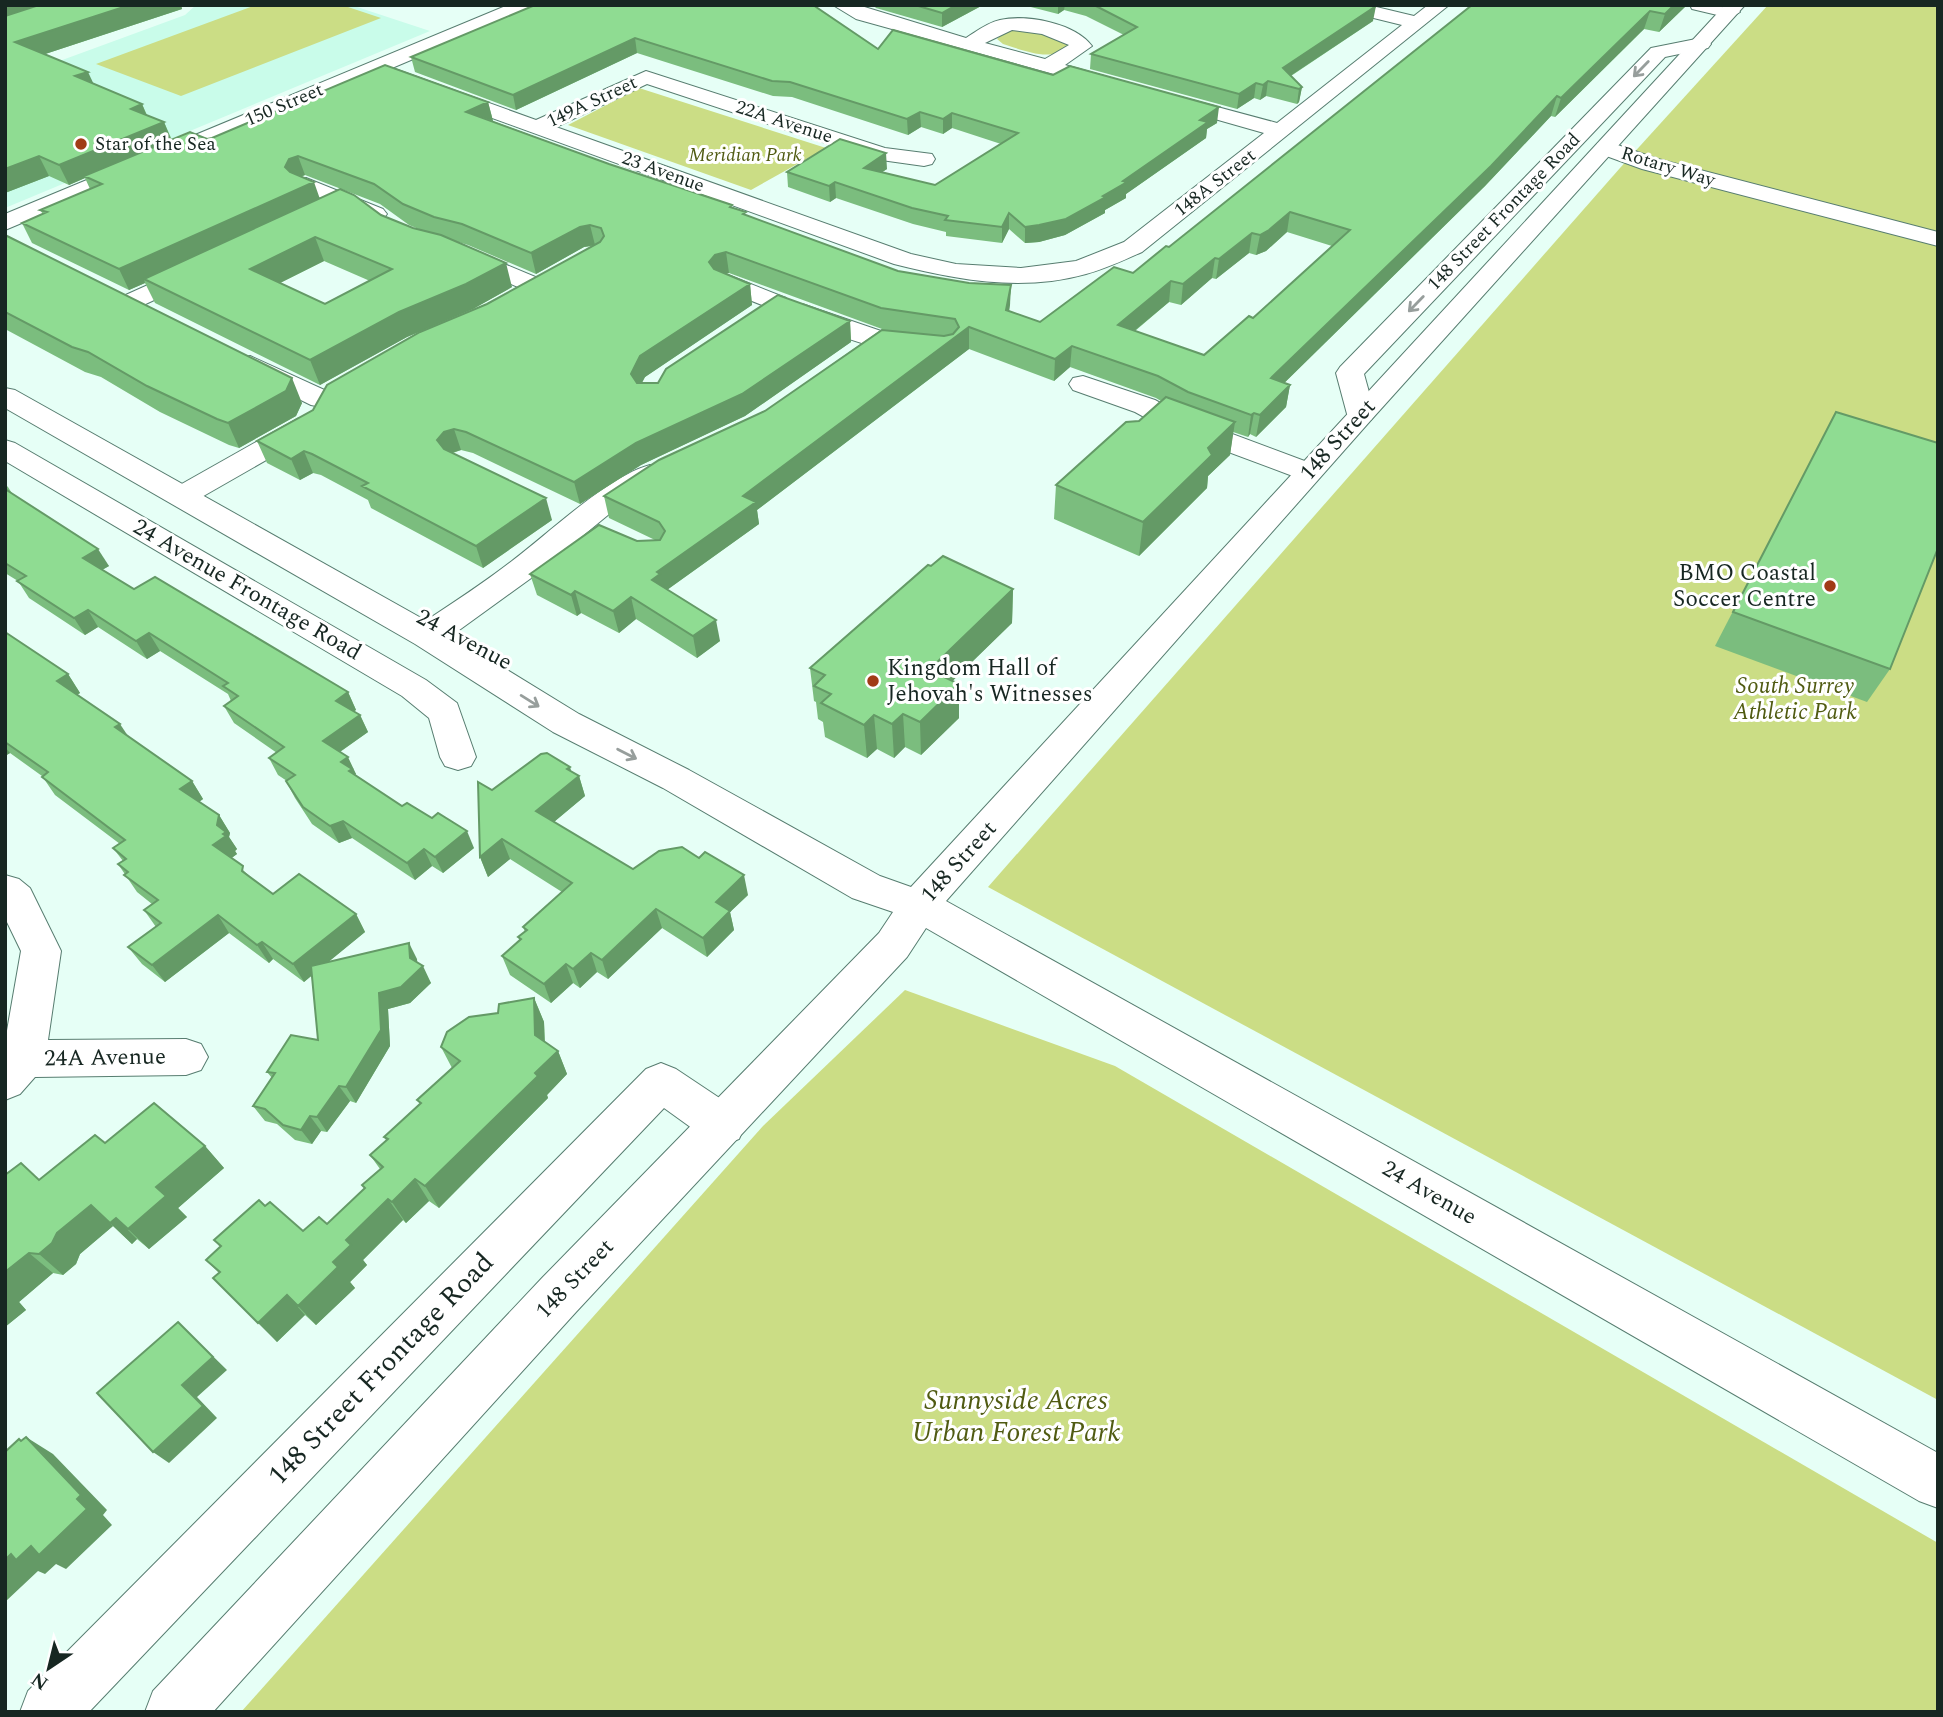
<svg xmlns="http://www.w3.org/2000/svg" width="1943" height="1717" font-family="Spectral,serif">
<style>
.built{fill:#c9fcea}
.green{fill:#cbdd85}
.lines{fill:none;stroke-linecap:round;stroke-linejoin:round}
.minor-casing{stroke:#577d70;stroke-width:2}
.major-casing{stroke:#577d70;stroke-width:2}
.minor{fill:#fff;fill-rule:evenodd}
.major{fill:#fff;fill-rule:evenodd}
.wall{fill:#7bbd7e;fill-rule:evenodd}
.shaded-wall{fill:#649a66}
.building{fill:#8fdc92;stroke:#649a66;stroke-width:2;fill-rule:evenodd}
.oneway{stroke:#979e9c}
.poi-dot{fill:#a13b16;stroke:#fff;stroke-width:2.5}
.labels{text-anchor:middle;dominant-baseline:central;stroke-width:6;stroke-linejoin:round;paint-order:stroke}
.far-street-label{font-size:19px;fill:#172722;stroke:#fff}
.far-poi-label{font-size:19px;fill:#172722;stroke:#fff;text-anchor:start}
.far-park-label{font-size:19px;font-style:italic;fill:#505b12;stroke:#fff}
.street-label{font-size:23px;fill:#172722;stroke:#fff}
.poi-label{font-size:23px;fill:#172722;stroke:#fff;text-anchor:end}
.park-label{font-size:23px;font-style:italic;fill:#505b12;stroke:#fff}
.near-street-label{font-size:28px;fill:#172722;stroke:#fff}
.near-park-label{font-size:28px;font-style:italic;fill:#505b12;stroke:#fff}
</style>
<rect width="100%" height="100%" fill="#e6fff6"/>
<polygon class="built" points="196,5 351,5 430,31 5,208 5,81 185,15"/>
<g class="green">
<polygon points="256,5 342,5 381,18 181,96 96,64"/>
<polygon points="1768,5 1938,5 1938,1400 988,887 1620,168"/>
<path d="M1026,29L1062,39L1068,44C1056,65 1020,49 1003,44L997,39L1006,30Z"/>
<polygon points="639,88 826,148 751,190 568,125"/>
<polygon points="905,990 1115,1066 1938,1543 1938,1712 241,1712 763,1126"/>
</g>
<g class="lines">
<defs>
<g id="minor">
<path d="M508,5H534L532,9L392,68L536,120L646,71L885,148L932,154L935,159L932,164L924,166L874,159L647,84L556,127L911,254L956,264L1021,268L1076,261L1124,242L1264,133L1162,104L1158,100L1162,96L1169,94L1277,123L1402,25L1337,9L1335,5H1368L1414,16L1428,5H1449L1142,252C1124,260 1105,269 1086,274C1022,292 957,280 894,264L374,75L5,230V214Z"/>
<path d="M833,5H858L966,38C977,31 987,23 1000,20C1027,14 1075,23 1092,46L1065,65L1118,80L1121,84L1118,88H1104L856,19ZM1012,30L1042,34L1069,45L1045,59L985,43Z"/>
<polygon points="1690,5 1737,8 1740,12 1730,18 1692,9"/>
<polygon points="1701,38 1708,40 1711,44 1708,48 1665,57 1364,374 1375,414 1371,420 1361,422 1351,420 1347,414 1336,373 1340,367 1651,48"/>
<polygon points="1606,141 1658,159 1938,232 1938,246 1642,169 1598,153 1595,148 1598,143"/>
<polygon points="306,178 383,209 387,214 383,219 367,219 298,190 294,185 298,180"/>
<polygon points="461,246 545,281 549,286 545,291 536,294 527,291 452,258 449,253 452,248"/>
<polygon points="199,262 208,265 212,270 208,275 137,308 128,311 119,308 115,303 119,298"/>
<polygon points="728,275 786,298 790,303 786,308 777,311 719,288 715,283 719,278"/>
<path d="M802,304L881,331L931,338L935,344L931,350C890,360 832,332 793,318L789,312L793,306Z"/>
<polygon points="250,356 331,393 335,399 331,405 321,407 311,405 240,370 236,364 240,358"/>
<polygon points="1083,376 1155,400 1184,416 1318,466 1323,472 1318,478 1308,481 1298,478 1164,428 1135,412 1073,390 1069,384 1073,378"/>
<polygon points="307,416 317,419 321,425 317,431 193,502 182,505 171,502 167,496 171,490 297,419"/>
<polygon points="5,440 15,443 426,680 457,703 476,757 471,766 458,770 445,766 440,757 429,718 402,696 5,461"/>
<path d="M650,465L660,468L665,474L660,480L614,510L534,576L451,636L439,639L427,636L422,628L427,620C456,601 485,582 512,561C548,534 608,476 650,465Z"/>
<polygon points="5,875 19,879 30,888 61,951 48,1040 186,1039 201,1044 208,1057 201,1070 186,1075 35,1077 20,1094 5,1100 5,1042 21,951 5,918"/>
<polygon points="661,1063 676,1069 739,1111 745,1125 739,1139 723,1145 707,1139 664,1108 89,1712 20,1712 28,1691 646,1069"/>
</g>
<polygon id="major" points="1725,5 1745,5 1371,420 946,901 1938,1453 1938,1508 1919,1501 926,928 907,957 576,1312 213,1712 145,1712 153,1691 542,1278 879,933 893,912 852,898 663,788 553,732 415,644 5,408 5,388 15,390 439,628 579,714 689,770 880,876 911,887"/>
</defs>
<use href="#minor" class="minor-casing"/>
<use href="#major" class="major-casing"/>
<use href="#minor" class="minor"/>
<use href="#major" class="major"/>
</g>
<g class="wall">
<path d="M5,5H181L182,9L45,54L94,84L142,104L147,115L164,122L172,140L207,139L488,102L493,121L609,164L732,207L746,215L898,271L969,283L1011,285L1009,311L1040,322L1133,273L1169,247L1472,5H1687L1659,32L1644,29L1555,117L1551,116L1485,186L1284,383L1290,385L1286,407L1256,437L1250,434L1248,437L1233,432L1230,455L1208,476L1207,488L1139,556L1054,519L1056,485L1139,421L1161,401L1156,398L1070,367L1054,381L969,349L757,510L759,524L667,590L720,641L697,658L636,619L619,633L581,613L577,616L537,595L530,574L637,541L655,540L609,518L604,496L765,411L882,329L729,273L725,274L750,284L752,305L645,377L641,383H658L850,321L851,342L745,416L641,465L580,504L473,453L461,450L453,453L552,520L483,568L371,508L368,500L321,475L313,473L300,480L267,463L257,441L313,410L487,304L593,246L584,247L536,274L468,245L455,241L512,287L473,309L407,337L320,385L155,303L145,283L129,290L32,243L22,223L43,214L40,210L90,189L85,178L69,185L49,176L5,193ZM305,175L380,204L409,225L426,232L413,228L381,215L320,198L301,177ZM1287,232L1332,246L1253,318L1204,355L1135,331L1169,302L1181,305L1212,278L1216,279L1249,253L1256,255L1266,251ZM324,261L370,281L325,304L280,283Z"/>
<polygon points="535,5 878,49 1217,123 1207,129 1206,138 1126,194 1126,198 1105,210 1105,213 1065,235 1039,242 1025,243 1009,229 1002,243 946,236 946,232 913,224 836,198 830,202 788,187 787,172 887,169 882,172 935,185 1001,144 952,128 943,134 921,127 908,135 792,97 773,96 637,53 516,110 415,72 411,57"/>
<polygon points="873,5 983,5 942,27 876,8"/>
<polygon points="1023,5 1371,5 1373,21 1291,76 1302,87 1299,102 1297,104 1266,96 1260,100 1254,98 1237,109 1090,69 1091,54 1124,35 1086,16 1064,10 1058,14"/>
<polygon points="5,235 302,403 296,416 239,448 229,445 160,412 101,377 85,372 5,329"/>
<polygon points="1836,412 1890,669 1867,702 1715,646"/>
<polygon points="5,484 8,487 13,495 109,566 102,570 134,589 348,692 356,710 354,711 360,715 368,732 340,752 356,774 355,775 402,806 474,848 443,873 432,866 415,880 352,838 339,843 312,824 295,798 286,781 287,781 278,775 269,758 277,753 234,723 224,706 231,701 228,694 160,651 147,659 98,627 85,635 29,598 18,581 5,573"/>
<polygon points="1013,589 1012,623 952,681 959,718 921,755 905,747 894,758 877,749 867,758 825,737 823,722 818,719 816,702 814,701 810,668"/>
<polygon points="5,632 68,674 80,693 77,695 128,736 192,781 203,799 199,802 219,815 230,833 229,837 237,849 235,851 237,854 231,858 249,876 273,894 356,914 365,932 328,962 417,959 417,963 431,983 410,1003 388,1009 390,1046 356,1103 350,1101 327,1132 321,1131 312,1144 295,1140 277,1124 265,1121 253,1106 272,1078 267,1072 318,1040 312,975 304,982 273,959 269,963 229,933 165,982 142,964 128,947 156,927 144,910 152,904 137,892 118,864 123,861 113,848 120,844 55,795 42,776 10,753 5,756"/>
<polygon points="572,772 579,776 585,796 554,822 633,869 748,895 730,912 734,930 707,957 662,928 608,979 597,972 580,988 573,983 551,1003 510,975 502,956 520,941 518,937 525,932 523,927 562,892 510,859 488,877 480,857 492,790"/>
<polygon points="534,998 544,1022 545,1042 558,1051 567,1074 547,1095 548,1098 439,1208 429,1201 406,1223 403,1220 363,1260 367,1265 350,1282 355,1288 316,1325 305,1315 277,1342 219,1273 206,1260 220,1247 214,1240 265,1206 303,1231 327,1224 365,1188 362,1185 380,1169 370,1155 386,1140 384,1137 420,1104 417,1100 452,1068 441,1047 498,1013"/>
<polygon points="105,1143 205,1146 224,1168 178,1208 187,1217 149,1249 137,1239 132,1244 113,1226 80,1254 76,1264 63,1275 53,1273 19,1302 26,1310 5,1327 39,1180"/>
</g>
<g class="shaded-wall">
<polygon points="5,5 49,5 5,19"/>
<polygon points="130,5 181,5 182,9 24,61 15,42"/>
<polygon points="956,5 983,5 942,27 942,13"/>
<polygon points="1058,5 1065,5 1064,10 1058,14"/>
<polygon points="1674,5 1687,5 1659,32 1665,14"/>
<polygon points="1376,6 1373,21 1281,82 1283,68"/>
<polygon points="1650,11 1644,29 1555,117 1561,98"/>
<polygon points="635,38 637,53 516,110 513,95"/>
<polygon points="88,72 97,91 75,76"/>
<polygon points="1268,81 1266,96 1260,100 1263,85"/>
<polygon points="1256,83 1254,98 1237,109 1239,94"/>
<polygon points="1302,87 1299,102 1297,104 1299,89"/>
<polygon points="1557,96 1551,116 1485,186 1267,400 1271,378"/>
<polygon points="488,102 493,121 466,112"/>
<polygon points="142,104 150,124 131,109"/>
<polygon points="1219,107 1217,123 1207,129 1206,138 1126,194 1126,198 1105,210 1105,213 1065,235 1039,242 1025,243 1025,227 1103,196 1123,181 1200,120"/>
<polygon points="920,112 921,127 908,135 907,119"/>
<polygon points="952,113 952,128 943,134 943,119"/>
<polygon points="164,122 172,142 84,176 85,178 69,185 59,165"/>
<polygon points="886,153 887,169 864,184 864,168"/>
<polygon points="39,156 49,176 5,193 5,169"/>
<polygon points="298,156 305,175 296,178 285,167 289,159"/>
<polygon points="314,182 321,202 144,279 145,283 129,290 119,269"/>
<polygon points="835,182 836,198 830,202 829,186"/>
<polygon points="1290,212 1287,232 1266,251 1256,255 1260,235"/>
<polygon points="1009,213 1009,229 1002,243 1002,227"/>
<polygon points="590,225 595,245 584,247 536,274 531,253 580,227"/>
<polygon points="1252,233 1249,253 1216,279 1219,259"/>
<polygon points="315,237 324,261 260,293 250,269"/>
<polygon points="726,252 729,273 718,276 709,262 715,255"/>
<polygon points="1215,258 1212,278 1181,305 1183,284"/>
<polygon points="506,263 512,287 473,309 407,337 320,385 310,360 399,312"/>
<polygon points="1171,281 1169,302 1116,346 1118,325"/>
<polygon points="750,284 752,305 645,377 636,395 631,374 640,356"/>
<polygon points="1011,285 1010,305 1006,331 1006,310"/>
<polygon points="850,321 851,342 745,416 641,465 580,504 574,482 636,443"/>
<polygon points="969,327 969,349 757,510 759,524 664,592 652,580 657,572 743,496"/>
<polygon points="1072,346 1070,367 1054,381 1055,359"/>
<polygon points="292,378 302,403 296,416 239,448 228,423"/>
<polygon points="1290,385 1286,407 1256,437 1260,415"/>
<polygon points="1254,413 1250,434 1248,437 1251,415"/>
<polygon points="1235,422 1230,455 1208,476 1207,488 1139,556 1143,522 1208,448"/>
<polygon points="454,429 461,450 451,453 444,462 437,440 444,432"/>
<polygon points="304,451 313,473 300,480 291,459"/>
<polygon points="546,498 552,520 483,568 476,546"/>
<polygon points="98,549 109,566 93,575 83,558"/>
<polygon points="1013,589 1012,623 930,703 929,670"/>
<polygon points="575,591 581,613 577,616 571,595"/>
<polygon points="631,597 636,619 619,633 613,611"/>
<polygon points="88,610 98,627 85,635 74,618"/>
<polygon points="716,620 720,641 697,658 693,636"/>
<polygon points="149,633 160,651 147,659 136,641"/>
<polygon points="68,674 80,693 69,699 57,681"/>
<polygon points="959,684 959,718 921,755 920,722"/>
<polygon points="348,692 356,710 344,718 336,701"/>
<polygon points="903,714 905,747 894,758 892,724"/>
<polygon points="360,715 368,732 331,758 323,741"/>
<polygon points="874,715 877,749 867,758 864,725"/>
<polygon points="120,724 132,742 115,727"/>
<polygon points="5,747 10,753 5,756"/>
<polygon points="348,757 356,774 355,775 360,786 341,762"/>
<polygon points="570,767 574,780 579,776 585,796 543,831 536,811 567,769"/>
<polygon points="192,781 203,799 192,807 180,789"/>
<polygon points="219,815 230,833 229,837 237,849 235,851 237,854 225,863 213,845"/>
<polygon points="343,821 352,838 339,843 330,826"/>
<polygon points="467,831 474,848 443,873 435,857"/>
<polygon points="502,839 510,859 488,877 480,857"/>
<polygon points="424,849 432,866 415,880 407,863"/>
<polygon points="744,875 748,895 730,912 734,930 707,957 703,938 716,902"/>
<polygon points="656,909 662,928 608,979 602,960"/>
<polygon points="356,914 365,932 304,982 293,964"/>
<polygon points="218,915 229,933 165,982 152,965"/>
<polygon points="262,942 273,959 269,963 257,945"/>
<polygon points="409,943 417,959 418,971 423,966 431,983 410,1003 388,1009 390,1046 356,1103 346,1087 379,993 410,958"/>
<polygon points="591,953 597,972 580,988 573,969"/>
<polygon points="566,964 573,983 551,1003 544,984"/>
<polygon points="534,998 544,1022 545,1058 535,1035"/>
<polygon points="558,1051 567,1074 547,1095 548,1098 439,1208 425,1186"/>
<polygon points="339,1086 350,1101 327,1132 317,1117"/>
<polygon points="310,1116 321,1131 312,1144 301,1130"/>
<polygon points="205,1146 224,1168 178,1208 187,1217 149,1249 128,1229 156,1187"/>
<polygon points="415,1179 429,1201 406,1223 392,1202"/>
<polygon points="388,1199 403,1220 363,1260 367,1265 350,1282 355,1288 316,1325 298,1306 333,1262 346,1240"/>
<polygon points="91,1205 113,1226 80,1254 76,1264 63,1275 39,1254 57,1233"/>
<polygon points="116,1218 137,1239 132,1244 110,1223"/>
<polygon points="29,1253 53,1273 19,1302 26,1310 5,1327 5,1272"/>
<polygon points="287,1295 305,1315 277,1342 258,1323"/>
<polygon points="178,1322 227,1370 197,1397 217,1418 169,1463 153,1452 182,1385"/>
<polygon points="26,1437 53,1454 107,1510 103,1515 112,1525 66,1569 56,1564 45,1574 38,1571 5,1602 5,1560 77,1499 43,1454"/>
</g>
<g class="building">
<polygon points="39,5 130,5 15,42 88,72 75,76 142,104 131,109 164,122 59,165 39,156 5,169 5,16"/>
<polygon points="535,5 813,5 878,49 893,30 1053,75 1070,66 1219,107 1200,120 1208,122 1123,181 1127,182 1103,196 1106,197 1066,219 1039,225 1025,227 1009,213 1002,227 945,220 948,216 912,208 835,182 829,186 787,172 840,139 886,153 864,168 935,185 1018,133 952,113 943,119 920,112 907,119 790,82 772,81 635,38 513,95 411,57"/>
<polygon points="915,5 956,5 942,13"/>
<polygon points="1094,5 1371,5 1376,6 1283,68 1302,87 1299,89 1268,81 1263,85 1256,83 1239,94 1091,54 1137,27"/>
<path d="M1472,5H1674L1665,14L1650,11L1561,98L1557,96L1491,166L1271,378L1290,385L1260,415L1254,413L1251,415L1188,392L1158,376L1072,346L1055,359L969,327L743,496L756,502L657,572L660,574L652,580L716,620L693,636L631,597L613,611L575,591L571,595L530,574L599,525L637,541L660,540L665,531L659,522L604,496L659,460L765,411L882,330L944,336L953,334L959,327L955,319L881,308L726,252L715,255L709,262L714,269L750,284L640,356L631,374L637,383H658L666,369L778,295L850,321L742,394L636,443L574,482L466,432L454,429L444,432L437,440L444,449L546,498L476,546L362,486L368,483L312,454L304,451L291,459L257,441L313,410L327,385L420,332L487,304L600,242L604,236L601,228L590,225L580,227L531,253L462,224L434,217L403,204L374,184L298,156L289,159L285,167L290,172L314,182L119,269L22,223L47,212L40,210L102,184L84,176L190,132L207,139L212,138L385,65L488,102L466,112L609,164L732,205L730,207L746,212L743,214L898,271L969,283L1011,285L1006,310L1040,322L1114,267L1133,273L1166,246L1169,247ZM1290,212L1350,230L1253,318L1249,316L1204,355L1118,325L1171,281L1183,284L1215,258L1219,259L1252,233L1260,235L1269,230Z"/>
<path d="M340,189L354,195L381,215L413,228L441,235L506,263L466,284L399,312L310,360L144,279ZM315,237L392,269L325,304L250,269Z"/>
<polygon points="5,235 292,378 286,391 228,423 217,419 147,386 88,352 72,347 5,312"/>
<polygon points="1166,397 1235,422 1208,448 1212,455 1143,522 1056,485 1126,422 1139,421"/>
<polygon points="1836,412 1938,443 1938,548 1890,669 1733,612"/>
<polygon points="5,489 98,549 83,558 134,589 155,577 348,692 336,701 360,715 323,741 348,757 341,762 352,769 349,771 402,806 407,803 432,818 438,813 467,831 435,857 424,849 407,863 343,821 330,826 303,807 286,781 295,775 269,758 284,747 224,706 238,696 223,686 228,683 149,633 136,641 88,610 74,618 17,581 26,576 5,563"/>
<polygon points="943,556 1013,589 929,670 959,684 920,722 903,714 892,724 874,715 864,725 821,703 831,694 814,686 825,675 810,668 928,565 931,566"/>
<polygon points="5,632 68,674 57,681 120,724 115,727 192,781 180,789 219,815 217,825 226,832 223,834 226,836 213,845 243,866 242,871 273,894 299,874 356,914 293,964 262,942 257,945 218,915 152,965 128,947 161,923 144,910 158,900 124,875 128,872 118,864 126,859 113,848 125,840 42,777 48,772 5,742"/>
<polygon points="547,753 570,767 567,769 579,776 536,811 633,869 659,851 682,847 699,858 705,852 744,875 716,902 730,911 703,938 656,909 602,960 591,953 573,969 566,964 544,984 502,956 521,939 518,937 527,930 523,927 572,883 502,839 480,857 478,782 492,790 541,754"/>
<polygon points="409,943 410,958 423,966 401,987 379,993 381,1030 346,1087 339,1086 317,1117 310,1116 301,1130 283,1125 265,1109 253,1106 275,1073 267,1072 291,1035 318,1040 311,966"/>
<polygon points="534,998 535,1035 558,1051 535,1073 538,1076 425,1186 415,1179 392,1202 388,1199 346,1240 351,1245 333,1262 338,1267 298,1306 287,1295 258,1323 213,1278 220,1272 206,1260 221,1246 214,1240 259,1200 265,1206 270,1202 303,1231 319,1217 327,1224 365,1188 362,1185 383,1167 370,1155 388,1139 384,1137 421,1103 417,1100 460,1061 441,1047 447,1032 469,1017 498,1013 499,1004"/>
<polygon points="154,1103 205,1146 156,1187 166,1196 128,1229 116,1218 110,1223 91,1205 57,1233 52,1243 39,1254 29,1253 5,1272 5,1175 21,1163 39,1180 95,1135 105,1143"/>
<polygon points="178,1322 213,1357 182,1385 203,1406 153,1452 97,1393"/>
<polygon points="26,1437 81,1495 77,1499 87,1509 39,1555 31,1546 16,1560 11,1554 5,1560 5,1452 19,1439 21,1441"/>
</g>
<defs><path id="oneway-shaft" d="M-6 0H5M1.5-3L5.5 0L1.5 3" fill="none" stroke-width="1.6" stroke-linecap="round" stroke-linejoin="round" transform="scale(1.75)"/></defs>
<g class="oneway">
<use href="#oneway-shaft" transform="translate(1641 69) rotate(134)"/>
<use href="#oneway-shaft" transform="translate(1416 304) rotate(134)"/>
<use href="#oneway-shaft" transform="translate(530 701) rotate(32)"/>
<use href="#oneway-shaft" transform="translate(627 754) rotate(27)"/>
</g>
<g class="poi-dot">
<circle cx="81" cy="144" r="7"/>
<circle cx="1830" cy="586" r="7"/>
<circle cx="873" cy="681" r="7"/>
</g>
<g class="labels">
<g class="far-street-label">
<text transform="translate(592 102) rotate(-25)">149A Street</text>
<text transform="translate(284 105) rotate(-23)">150 Street</text>
<text transform="translate(784 122) rotate(18)">22A Avenue</text>
<text transform="translate(1668 167) rotate(17)">Rotary Way</text>
<text transform="translate(663 172) rotate(20)">23 Avenue</text>
<text transform="translate(1215 183) rotate(-38)">148A Street</text>
<text transform="translate(1504 212) rotate(-46)">148 Street Frontage Road</text>
</g>
<g class="far-poi-label">
<text x="95" y="144">Star of the Sea</text>
</g>
<g class="far-park-label">
<text x="745" y="155">Meridian Park</text>
</g>
<g class="street-label">
<text transform="translate(1338 440) rotate(-48)">148 Street</text>
<text transform="translate(247 590) rotate(30)">24 Avenue Frontage Road</text>
<text transform="translate(464 640) rotate(28)">24 Avenue</text>
<text transform="translate(959 862) rotate(-48)">148 Street</text>
<text transform="translate(105 1058) rotate(-1)">24A Avenue</text>
<text transform="translate(1429 1193) rotate(30)">24 Avenue</text>
<text transform="translate(575 1279) rotate(-46)">148 Street</text>
</g>
<g class="poi-label">
<text x="1816" y="573">BMO Coastal<tspan x="1816" dy="26">Soccer Centre</tspan></text>
<text x="887" y="668" text-anchor="start">Kingdom Hall of<tspan x="887" dy="26">Jehovah's Witnesses</tspan></text>
</g>
<g class="park-label">
<text x="1795" y="686">South Surrey<tspan x="1795" dy="26">Athletic Park</tspan></text>
</g>
<g class="near-street-label">
<text transform="translate(381 1369) rotate(-46)">148 Street Frontage Road</text>
</g>
<g class="near-park-label">
<text x="1016" y="1400">Sunnyside Acres<tspan x="1016" dy="32">Urban Forest Park</tspan></text>
</g>
</g>
<rect width="1943" height="1717" fill="none" stroke="#172722" stroke-width="14"/>
<g transform="translate(49 1668) rotate(215)" stroke="#ffffff" stroke-width="5" paint-order="stroke">
<path d="M0-5L12 26L0 18L-12 26Z" fill="#172722"/>
<text y="-10" font-size="19" font-weight="bold" text-anchor="middle" fill="#172722">N</text>
</g>
</svg>
